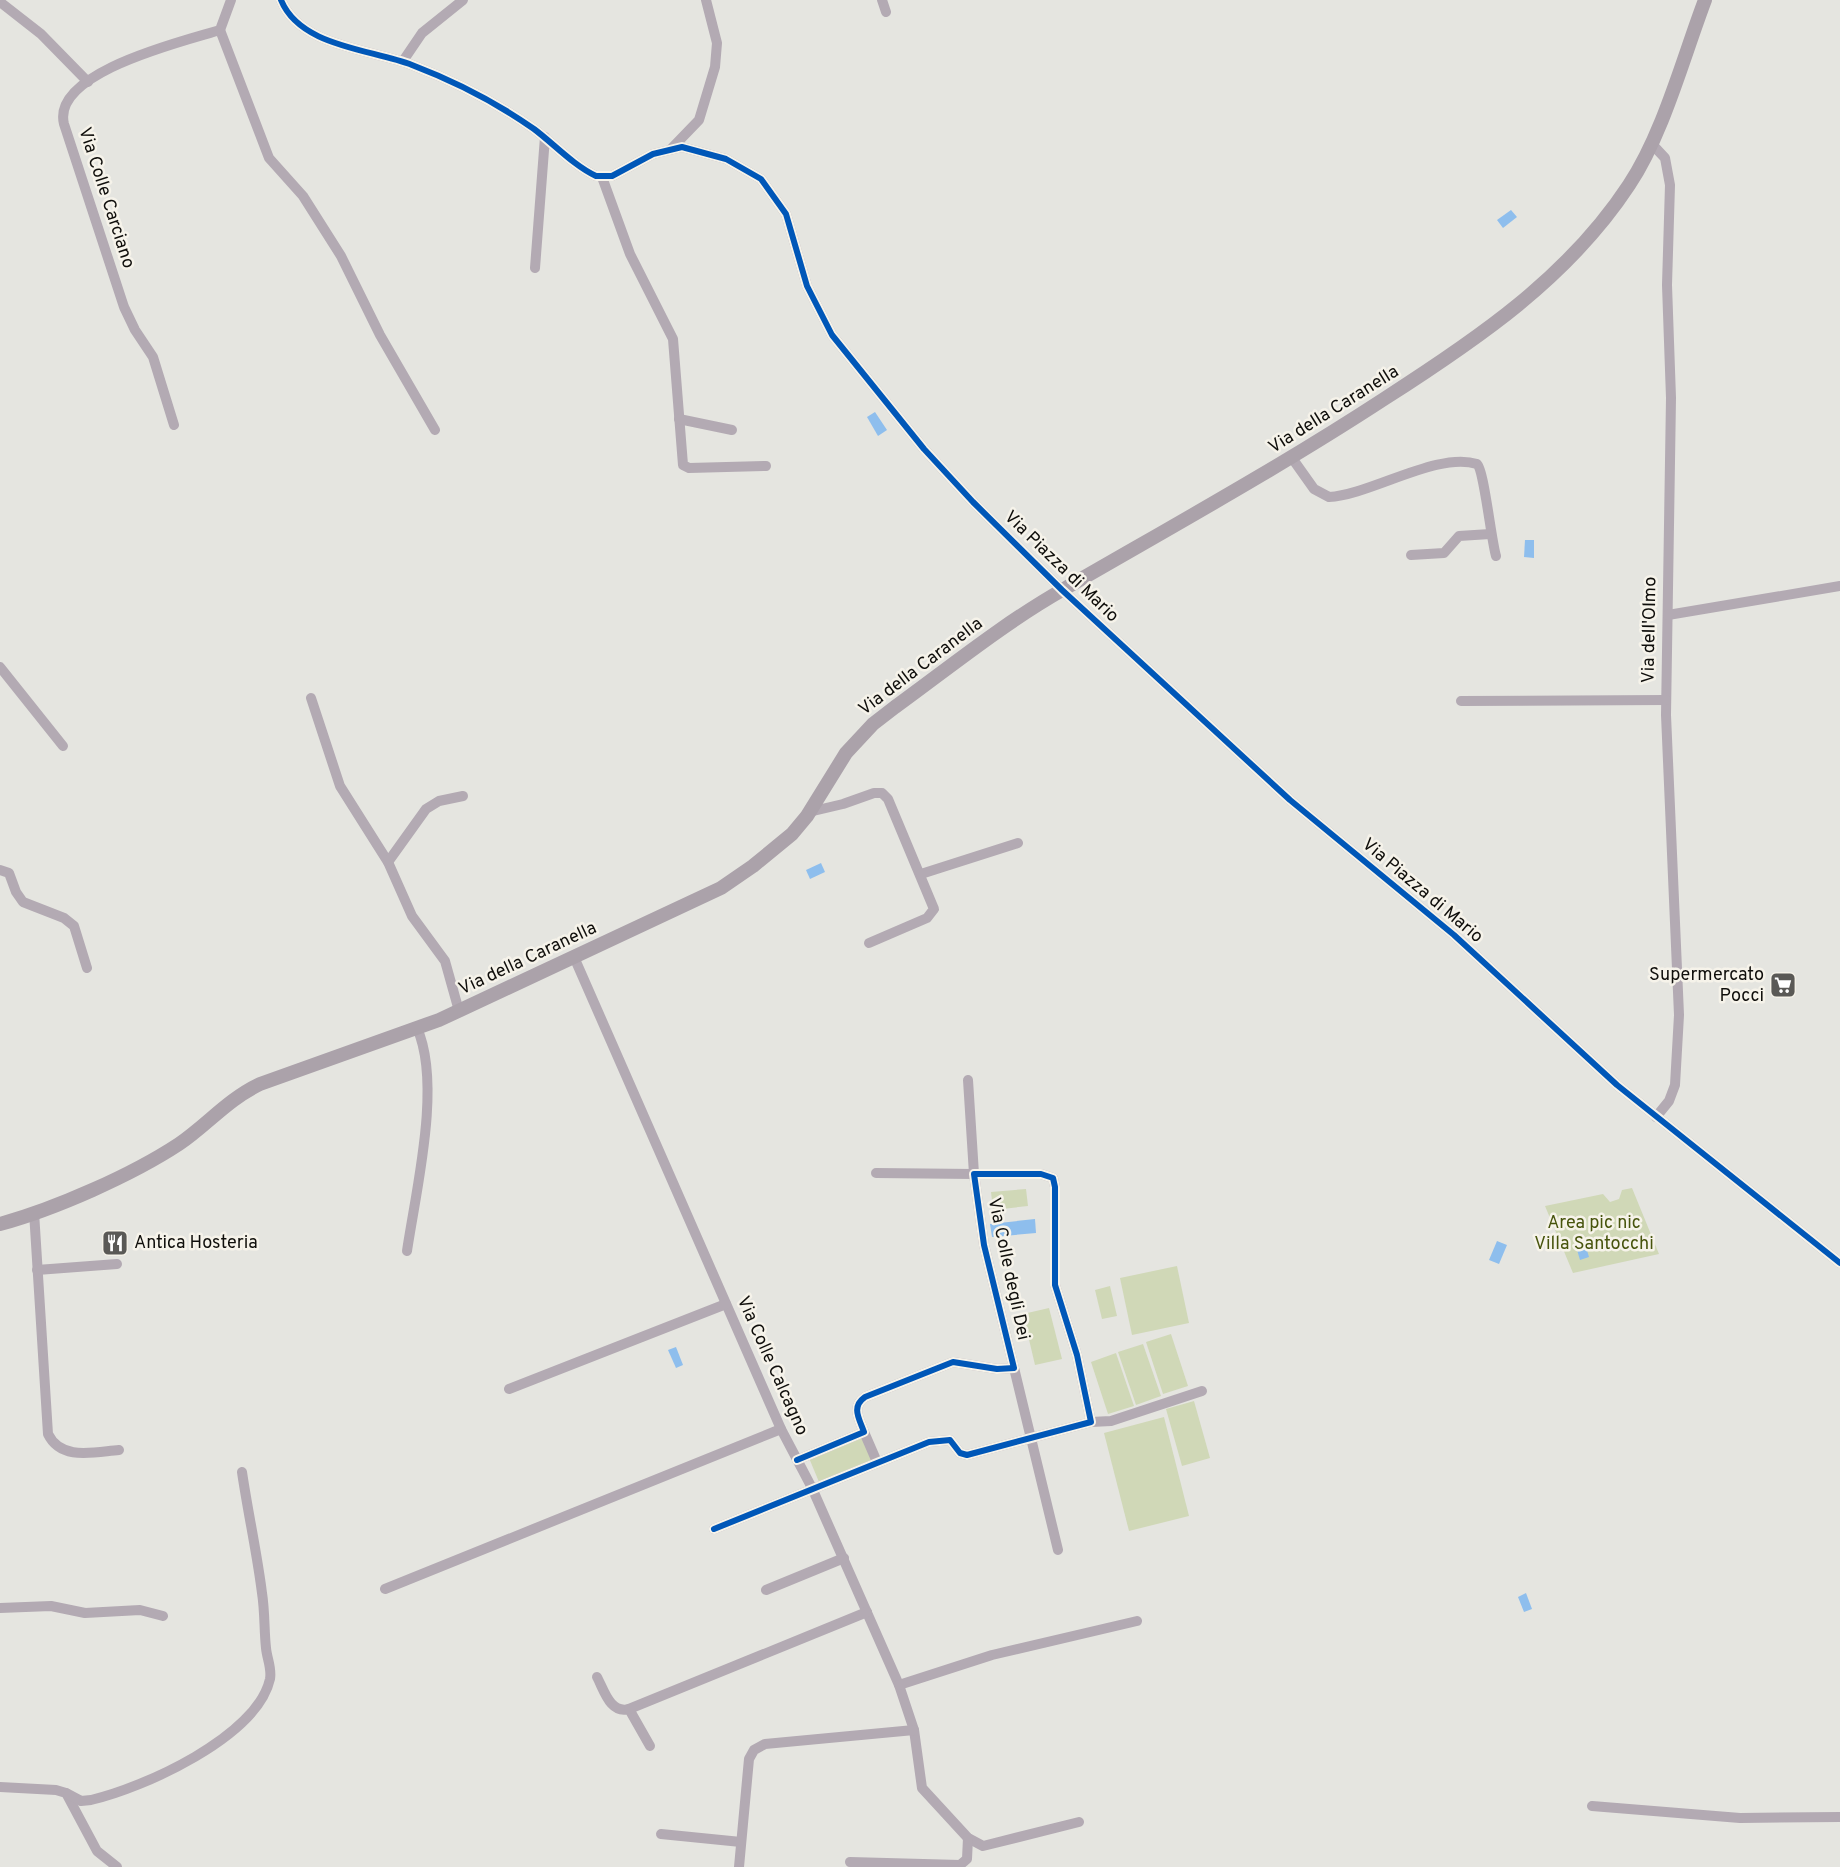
<svg xmlns="http://www.w3.org/2000/svg" width="1840" height="1867" font-family="Overpass,sans-serif">
<style>
.green{fill:#d0d8b7}
.water{fill:#8ebeed}
.lines{fill:none;stroke-linecap:round;stroke-linejoin:round}
.minor{stroke:#b3aab3;stroke-width:10}
.major{stroke:#aba2aa;stroke-width:14}
.cycleway-casing{stroke:#f6f3ea;stroke-width:10}
.cycleway{stroke:#0057b8;stroke-width:6}
.labels{text-anchor:middle;dominant-baseline:central;stroke-width:5;stroke-linejoin:round;paint-order:stroke}
.street-label{font-size:18px;fill:#0f0e0b;stroke:#f6f3ea}
.poi-label{font-size:18px;fill:#0f0e0b;stroke:#f6f3ea;text-anchor:end}
.park-label{font-size:18px;fill:#47540d;stroke:#f6f3ea}
</style>
<rect width="100%" height="100%" fill="#e5e5e0"/>
<g class="green">
<polygon points="1632,1188 1659,1254 1573,1273 1545,1206 1603,1194 1610,1202 1619,1199 1622,1190"/>
<polygon points="1026,1189 1028,1206 993,1210 991,1192"/>
<polygon points="1177,1266 1189,1323 1132,1335 1120,1278"/>
<polygon points="1110,1286 1117,1316 1102,1319 1095,1290"/>
<polygon points="1049,1308 1062,1359 1035,1365 1023,1314"/>
<polygon points="1171,1334 1188,1386 1163,1394 1146,1342"/>
<polygon points="1143,1344 1161,1396 1136,1405 1118,1352"/>
<polygon points="1116,1353 1134,1406 1108,1414 1091,1362"/>
<polygon points="1194,1401 1210,1458 1182,1466 1166,1409"/>
<polygon points="1164,1417 1189,1516 1129,1531 1104,1433"/>
<polygon points="863,1436 874,1460 819,1482 809,1458"/>
</g>
<g class="water">
<polygon points="1511,210 1517,217 1503,228 1497,220"/>
<polygon points="875,412 887,430 878,436 867,417"/>
<polygon points="1525,540 1534,540 1534,558 1524,557"/>
<polygon points="821,863 825,872 810,879 806,870"/>
<polygon points="1035,1219 1036,1233 992,1237 990,1224"/>
<polygon points="1584,1240 1589,1257 1580,1260 1575,1243"/>
<polygon points="1497,1241 1507,1245 1499,1264 1489,1260"/>
<polygon points="676,1347 683,1365 676,1368 668,1350"/>
<polygon points="1526,1593 1532,1609 1524,1612 1518,1597"/>
</g>
<g class="lines">
<g class="minor">
<path d="M281,0C300,47 371,49 412,65C454,81 497,103 534,129C554,144 573,165 596,176H612L653,154L682,147L726,159L761,179L786,214L807,286L832,335L924,449L973,502L1062,590L1290,800L1454,935L1617,1085L1840,1263"/>
<polyline points="882,0 886,12"/>
<polyline points="0,2 41,34 88,82"/>
<polyline points="220,30 269,158 303,196 341,256 380,335 435,430"/>
<polyline points="403,61 422,33 463,0"/>
<polyline points="1651,143 1665,158 1670,185 1667,285 1671,398 1666,715 1679,1015 1675,1085 1669,1101 1656,1117"/>
<polyline points="672,148 699,120 715,67 717,43 706,0"/>
<polyline points="602,177 630,254 673,339 683,465 689,468 766,466"/>
<polyline points="535,268 545,137"/>
<polyline points="679,419 732,430"/>
<path d="M174,425L153,357L135,330L124,307L64,124C51,72 185,41 220,30L231,0"/>
<path d="M1292,458L1314,489L1329,497C1370,495 1438,451 1477,464C1484,470 1491,539 1496,556"/>
<polyline points="1411,555 1444,553 1459,536 1490,534"/>
<polyline points="1668,615 1840,586"/>
<polyline points="0,667 63,746"/>
<polyline points="311,698 340,786 388,862 412,916 445,961 459,1011"/>
<polyline points="1461,701 1666,700"/>
<polyline points="809,812 843,804 874,793 882,793 888,799 934,909 927,918 869,943"/>
<polyline points="388,862 426,809 439,801 463,796"/>
<polyline points="0,870 9,873 16,892 23,902 64,918 74,926 87,968"/>
<polyline points="921,874 1018,843"/>
<polyline points="574,957 781,1429 812,1488 899,1685 914,1730 922,1788 968,1838 983,1846 1079,1822"/>
<polyline points="876,1173 974,1174 968,1080"/>
<path d="M34,1212L48,1434C61,1461 94,1452 119,1450"/>
<path d="M407,1251C416,1190 442,1084 417,1028"/>
<polyline points="37,1270 117,1264"/>
<polyline points="1014,1368 1058,1550"/>
<polyline points="509,1389 726,1304"/>
<polyline points="1091,1422 1111,1421 1202,1391"/>
<polyline points="864,1432 877,1462"/>
<path d="M714,1529L929,1442L950,1440L960,1453L967,1455L1091,1422L1077,1355L1055,1285V1187L1053,1178L1041,1174H974L984,1245L1014,1368L997,1369L953,1362L865,1397C851,1407 859,1418 864,1432L797,1460"/>
<polyline points="385,1589 781,1429"/>
<polyline points="766,1590 844,1558"/>
<polyline points="0,1608 51,1606 85,1613 140,1610 163,1616"/>
<path d="M597,1677C604,1690 610,1714 629,1709L650,1746"/>
<polyline points="899,1685 992,1655 1137,1621"/>
<polyline points="629,1709 867,1612"/>
<polyline points="0,1787 56,1790 66,1793 97,1851 117,1867"/>
<path d="M66,1793L81,1801L91,1800C143,1788 257,1737 270,1679C272,1668 267,1659 266,1648C264,1630 265,1612 262,1593C257,1553 248,1513 242,1472"/>
<polyline points="1592,1806 1740,1818 1840,1817"/>
<polyline points="661,1834 741,1842"/>
<polyline points="850,1862 960,1865 967,1859 968,1838"/>
<polyline points="739,1867 749,1759 754,1750 765,1744 914,1730"/>
</g>
<path class="major" d="M0,1224C55,1209 132,1175 179,1144C207,1125 228,1099 260,1084L439,1020L721,888L753,866L792,834L807,816L846,753L873,724L895,707C950,667 1004,623 1064,589C1171,527 1280,467 1384,399C1476,340 1568,278 1629,185C1663,134 1683,58 1705,0"/>
<defs>
<g id="cycleway">
<path d="M281,0C300,47 371,49 412,65C454,81 497,103 534,129C554,144 573,165 596,176H612L653,154L682,147L726,159L761,179L786,214L807,286L832,335L924,449L973,502L1062,590L1290,800L1454,935L1617,1085L1840,1263"/>
<path d="M714,1529L929,1442L950,1440L960,1453L967,1455L1091,1422L1077,1355L1055,1285V1187L1053,1178L1041,1174H974L984,1245L1014,1368L997,1369L953,1362L865,1397C851,1407 859,1418 864,1432L797,1460"/>
</g>
</defs>
<use href="#cycleway" class="cycleway-casing"/>
<use href="#cycleway" class="cycleway"/>
</g>
<defs>
<symbol id="supermarket-square" viewBox="-11 -11 22 22"><rect x="-9" y="-9" width="18" height="18" rx="4" fill="#5a5956" stroke="#f6f3ea"/><path d="M-6-5.5h2.5l.6 2H6L4.5 2H-2.5L-4.4-4H-6ZM-1.5 3.2a1.3 1.3 0 1 0 .1 0ZM3 3.2a1.3 1.3 0 1 0 .1 0Z" fill="#fff"/></symbol>
<symbol id="restaurant-square" viewBox="-11 -11 22 22"><rect x="-9" y="-9" width="18" height="18" rx="4" fill="#5a5956" stroke="#f6f3ea"/><path d="M-5-6h1v4h1v-4h1v4h1v-4h1v5L-1.5 .5V6h-2V.5L-5-1ZM5-6V6H3V1.5H1.5Q1.5-4 5-6Z" fill="#fff"/></symbol>
</defs>
<g fill-rule="evenodd">
<use href="#supermarket-square" x="1768" y="970" width="30" height="30"/>
<use href="#restaurant-square" x="100" y="1228" width="30" height="30"/>
</g>
<g class="labels">
<g class="street-label">
<text transform="translate(106 198) rotate(72)">Via Colle Carciano</text>
<text transform="translate(1334 410) rotate(-32)">Via della Caranella</text>
<text transform="translate(1061 567) rotate(44)">Via Piazza di Mario</text>
<text transform="translate(1650 630) rotate(-89)">Via dell'Olmo</text>
<text transform="translate(921 667) rotate(-37)">Via della Caranella</text>
<text transform="translate(1422 891) rotate(40)">Via Piazza di Mario</text>
<text transform="translate(528 959) rotate(-25)">Via della Caranella</text>
<text transform="translate(1008 1269) rotate(78)">Via Colle degli Dei</text>
<text transform="translate(772 1366) rotate(66)">Via Colle Calcagno</text>
</g>
<g class="poi-label">
<text x="1764" y="975">Supermercato<tspan x="1764" dy="21">Pocci</tspan></text>
<text x="134" y="1243" text-anchor="start">Antica Hosteria</text>
</g>
<g class="park-label">
<text x="1594" y="1223">Area pic nic<tspan x="1594" dy="21">Villa Santocchi</tspan></text>
</g>
</g>
</svg>
